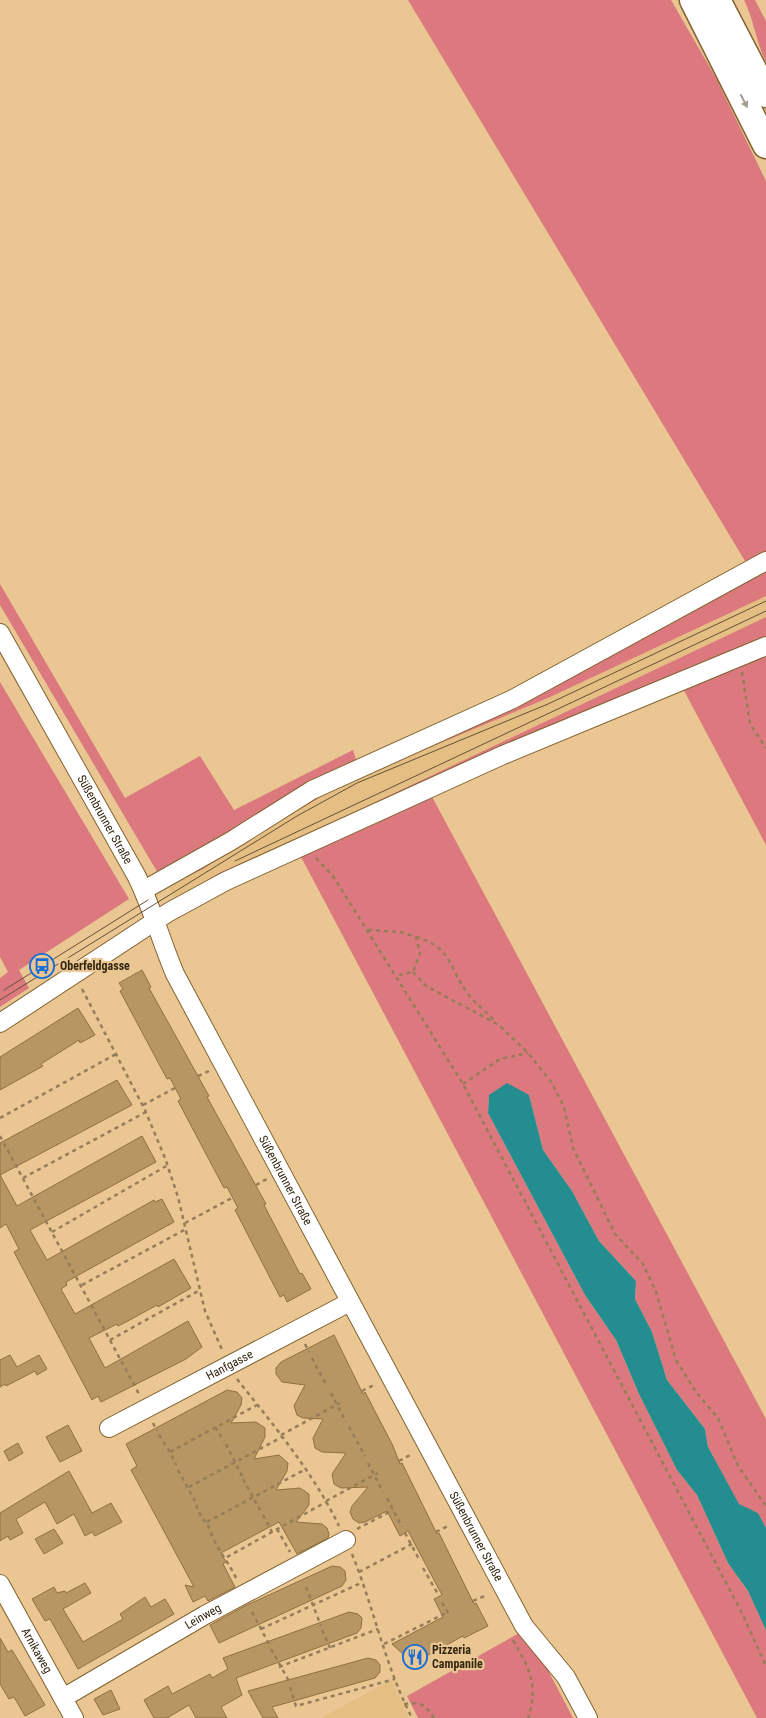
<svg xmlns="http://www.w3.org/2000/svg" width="766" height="1718" font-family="'Roboto Condensed',sans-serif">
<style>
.built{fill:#e5be83}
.green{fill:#dc797f}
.water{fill:#248d90}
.building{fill:#b79663;stroke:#90703e}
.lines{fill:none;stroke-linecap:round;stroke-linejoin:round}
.minor-casing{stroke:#826331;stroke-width:20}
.highway-casing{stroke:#826331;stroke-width:29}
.path{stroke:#967d57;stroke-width:2.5;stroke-dasharray:4 4;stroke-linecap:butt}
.minor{stroke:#fff;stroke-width:18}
.highway{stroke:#fff;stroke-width:26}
.tram{stroke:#645134;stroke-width:1}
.oneway{fill:#a39d94}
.labels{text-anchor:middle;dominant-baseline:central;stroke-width:4.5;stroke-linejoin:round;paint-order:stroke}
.street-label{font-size:12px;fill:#332611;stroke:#e9c692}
.poi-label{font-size:12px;font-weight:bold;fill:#332611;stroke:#e9c692;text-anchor:start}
</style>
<rect width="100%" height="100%" fill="#e9c692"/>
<g class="built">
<polygon points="766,596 766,617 306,835 221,872 175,899 168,885 203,869 261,831 347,782 548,698"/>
<polygon points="391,1680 409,1718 321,1718"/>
</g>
<g class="green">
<polygon points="408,0 671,0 716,78 766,181 766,556 748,566"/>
<path d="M744,0H755L766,21V62C756,42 754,20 744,0Z"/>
<polygon points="766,565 766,596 548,698 347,782 261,831 203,869 168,885 279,815"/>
<polygon points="0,584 125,798 200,756 234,810 353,750 357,763 159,875 0,605"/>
<polygon points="766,617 766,640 175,899 221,872 306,835"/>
<polygon points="766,648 766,845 681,685"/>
<polygon points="0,682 129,899 19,970 29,988 0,1007 0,978 8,972 0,957"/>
<polygon points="430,793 766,1419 766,1528 758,1513 739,1505 708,1447 705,1429 667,1380 652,1332 635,1299 636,1281 599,1241 572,1191 543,1150 529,1095 489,1095 488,1113 585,1295 616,1340 639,1394 677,1470 697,1495 728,1563 748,1591 766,1629 766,1718 757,1718 300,855"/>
<polygon points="521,1632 538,1651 573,1718 418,1718 407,1696"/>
</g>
<polygon class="water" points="507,1083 529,1095 543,1150 572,1191 599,1241 636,1281 635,1299 652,1332 667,1380 705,1429 708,1447 739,1504 758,1513 766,1528 766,1630 748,1591 728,1563 697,1495 677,1470 639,1394 616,1340 585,1295 488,1113 489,1095"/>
<g class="building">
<polygon points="142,970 151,987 149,988 209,1096 207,1097 266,1204 264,1205 300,1274 302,1273 311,1289 287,1302 284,1295 280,1297 235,1210 238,1208 227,1187 224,1188 178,1101 181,1099 170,1078 167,1079 120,991 123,989 119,983"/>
<polygon points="78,1008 95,1035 80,1043 79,1040 41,1064 43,1066 0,1090 0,1057"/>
<polygon points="117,1080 132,1105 0,1175 17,1206 142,1136 156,1162 30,1230 47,1260 154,1200 155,1202 162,1199 174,1222 66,1282 67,1285 61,1289 75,1314 174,1259 191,1288 158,1307 157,1305 126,1322 118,1326 117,1324 89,1338 105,1368 188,1321 202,1347 186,1359 101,1402 98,1396 92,1400 43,1307 14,1252 19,1249 6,1224 0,1228 0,1143"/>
<polygon points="334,1335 363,1394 365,1392 393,1446 400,1464 402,1463 437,1534 439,1533 474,1604 476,1603 488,1626 464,1638 463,1636 408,1666 404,1655 392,1644 443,1617 434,1599 442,1595 408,1531 400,1536 387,1511 365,1522 359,1523 353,1519 350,1512 352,1506 368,1487 341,1488 334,1484 332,1474 346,1453 322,1452 315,1448 313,1438 323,1419 303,1418 297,1415 294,1406 305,1385 282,1382 276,1374 276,1368 281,1362"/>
<polygon points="10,1355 17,1367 39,1355 47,1369 37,1375 35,1371 6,1386 5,1384 0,1387 0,1360"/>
<polygon points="227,1390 237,1392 242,1398 241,1405 231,1423 256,1422 265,1428 265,1437 254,1459 279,1455 288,1463 287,1471 276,1490 300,1488 309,1494 309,1505 296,1522 322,1524 327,1528 329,1534 328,1538 297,1554 279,1522 221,1553 226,1562 223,1564 235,1587 208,1601 205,1596 193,1602 185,1585 194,1587 131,1470 137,1466 126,1444"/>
<polygon points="68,1425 82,1451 60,1462 46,1437"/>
<polygon points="18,1443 23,1453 9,1461 4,1451"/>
<polygon points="69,1471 92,1513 111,1503 122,1522 95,1536 92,1532 85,1536 74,1514 57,1524 45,1502 16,1519 23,1533 10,1540 8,1536 0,1541 0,1513"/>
<polygon points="54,1529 63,1543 44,1554 35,1539"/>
<polygon points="332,1566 340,1567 345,1571 346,1580 342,1586 219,1643 210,1625 245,1606"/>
<polygon points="85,1583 91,1593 63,1609 83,1642 123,1619 120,1614 145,1597 151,1607 165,1599 174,1614 78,1669 50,1619 45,1621 32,1599 54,1587 57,1593 65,1591 66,1593"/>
<polygon points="349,1612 358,1614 362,1618 361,1628 357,1633 236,1678 242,1695 221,1707 227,1718 196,1718 189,1705 167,1718 154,1718 144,1700 168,1686 172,1694 210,1674 212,1678 228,1669 223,1658"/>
<polygon points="0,1638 8,1652 12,1650 45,1705 25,1716 14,1697 9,1699 0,1684"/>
<polygon points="368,1658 376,1660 380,1665 380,1672 375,1678 272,1707 278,1718 263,1718 248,1691"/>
<polygon points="111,1690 120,1709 103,1715 94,1699"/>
</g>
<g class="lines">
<defs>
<g id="minor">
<path id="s1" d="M0,633L136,875C152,907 161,941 175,974L524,1626L566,1677L588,1718"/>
<polyline points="144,890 231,841 312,790 513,699 766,561"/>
<polyline points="0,1023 169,912 226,881 503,755 766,646"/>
<path id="s2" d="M109,1428L350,1302"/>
<path id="s3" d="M0,1584L74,1718"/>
<path id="s4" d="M63,1698L205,1615L346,1540"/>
</g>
<g id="highway">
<polyline points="693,0 766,145"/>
<polyline points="717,0 766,94"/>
</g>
</defs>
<use href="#minor" class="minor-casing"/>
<use href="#highway" class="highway-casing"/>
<g class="path">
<polyline points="742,672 750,724 766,748"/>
<polyline points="316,858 333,876 463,1084 742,1613 766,1666"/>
<polyline points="368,930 400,932 416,937 420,953 413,972 395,976"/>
<path d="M416,937C454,948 448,969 469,995C477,1005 487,1013 496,1022"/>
<polyline points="413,972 426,986 499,1025 528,1053 552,1083 564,1107 573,1148 615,1234 643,1264 656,1292 676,1360 696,1392 718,1418 738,1466 766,1506"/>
<polyline points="82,989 145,1110 165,1158 178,1197 205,1311 223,1352"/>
<polyline points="198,1076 209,1071"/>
<polyline points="463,1084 500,1059 528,1053"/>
<polyline points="143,1105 175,1088"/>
<polyline points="0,1118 116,1054"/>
<polyline points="0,1136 139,1394"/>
<polyline points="23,1178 146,1112"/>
<polyline points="256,1185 267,1179"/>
<polyline points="185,1223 232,1198"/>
<polyline points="52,1232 168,1165"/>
<polyline points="82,1285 186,1229"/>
<polyline points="110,1340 200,1290"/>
<polyline points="305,1344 309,1352"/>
<polyline points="312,1358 327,1386"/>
<path d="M237,1379C274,1426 313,1472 339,1526"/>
<polyline points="362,1391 376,1384"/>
<polyline points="331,1393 346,1422"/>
<polyline points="153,1423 157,1431"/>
<polyline points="215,1427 224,1441"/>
<polyline points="349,1427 365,1456"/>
<polyline points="159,1435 171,1454 176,1465"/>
<polyline points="281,1435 340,1403"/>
<polyline points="226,1444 242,1476"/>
<polyline points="170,1452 257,1405"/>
<polyline points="399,1461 412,1454"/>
<polyline points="368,1463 383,1492"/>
<polyline points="178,1470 195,1501"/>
<polyline points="243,1479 260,1510"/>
<polyline points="189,1487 282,1437"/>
<polyline points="387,1498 402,1527"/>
<polyline points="326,1501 378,1473"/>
<polyline points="196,1505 202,1519 207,1522 212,1536"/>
<polyline points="263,1515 272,1532"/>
<polyline points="207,1522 306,1469"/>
<polyline points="277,1529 290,1552"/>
<polyline points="357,1529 393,1510"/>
<polyline points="436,1532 450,1525"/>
<polyline points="405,1533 420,1561"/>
<path d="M214,1540C221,1554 230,1565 237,1580"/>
<path d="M352,1554C374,1608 385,1666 412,1718"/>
<polyline points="227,1557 326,1502"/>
<polyline points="423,1568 439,1596"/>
<polyline points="359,1572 414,1543"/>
<polyline points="306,1587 321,1626"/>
<polyline points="473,1601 487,1595"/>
<polyline points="442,1603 449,1614 451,1613"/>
<polyline points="252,1612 270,1646"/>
<polyline points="261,1629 363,1582"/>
<polyline points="322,1630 330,1648"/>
<path d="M513,1640C529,1668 539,1685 528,1718"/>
<polyline points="384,1644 448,1612"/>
<polyline points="271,1649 290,1683"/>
<polyline points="279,1667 378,1629"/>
<polyline points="290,1687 296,1706 395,1679"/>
<path d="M404,1704C421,1702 425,1704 434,1718"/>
</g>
<use href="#minor" class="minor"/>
<use href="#highway" class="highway"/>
<g class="tram">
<polyline points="235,861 766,611"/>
<polyline points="4,990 148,900"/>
<polyline points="0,1000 297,816 357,783 548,704 766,601"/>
</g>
</g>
<defs><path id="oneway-solid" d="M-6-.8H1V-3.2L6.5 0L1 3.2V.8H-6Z" transform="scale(1.25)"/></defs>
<use class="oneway" href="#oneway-solid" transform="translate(744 101) rotate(63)"/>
<defs>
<symbol id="bus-ring" viewBox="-11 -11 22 22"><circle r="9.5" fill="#e9c692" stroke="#196dd7" stroke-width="1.5"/><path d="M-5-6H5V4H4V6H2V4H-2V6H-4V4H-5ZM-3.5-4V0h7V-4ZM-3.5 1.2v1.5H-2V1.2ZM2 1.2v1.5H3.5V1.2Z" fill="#196dd7"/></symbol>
<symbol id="restaurant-ring" viewBox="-11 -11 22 22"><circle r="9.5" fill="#e9c692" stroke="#196dd7" stroke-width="1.5"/><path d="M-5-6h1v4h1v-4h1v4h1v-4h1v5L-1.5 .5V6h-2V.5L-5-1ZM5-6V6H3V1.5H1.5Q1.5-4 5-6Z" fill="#196dd7"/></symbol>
</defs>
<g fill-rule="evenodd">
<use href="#bus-ring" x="28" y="952" width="28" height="28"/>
<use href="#restaurant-ring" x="401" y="1643" width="28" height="28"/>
</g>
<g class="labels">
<g class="street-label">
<text stroke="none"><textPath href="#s1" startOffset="214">Süßenbrunner Straße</textPath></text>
<text stroke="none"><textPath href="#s1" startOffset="618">Süßenbrunner Straße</textPath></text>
<text stroke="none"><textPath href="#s2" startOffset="136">Hanfgasse</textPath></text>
<text stroke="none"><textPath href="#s1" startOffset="1022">Süßenbrunner Straße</textPath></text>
<text stroke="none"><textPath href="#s4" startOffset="162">Leinweg</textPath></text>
<text stroke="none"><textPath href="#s3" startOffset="76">Arnikaweg</textPath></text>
</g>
<g class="poi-label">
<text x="60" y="966">Oberfeldgasse</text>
<text x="432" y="1650">Pizzeria<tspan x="432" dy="14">Campanile</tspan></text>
</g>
</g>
</svg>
